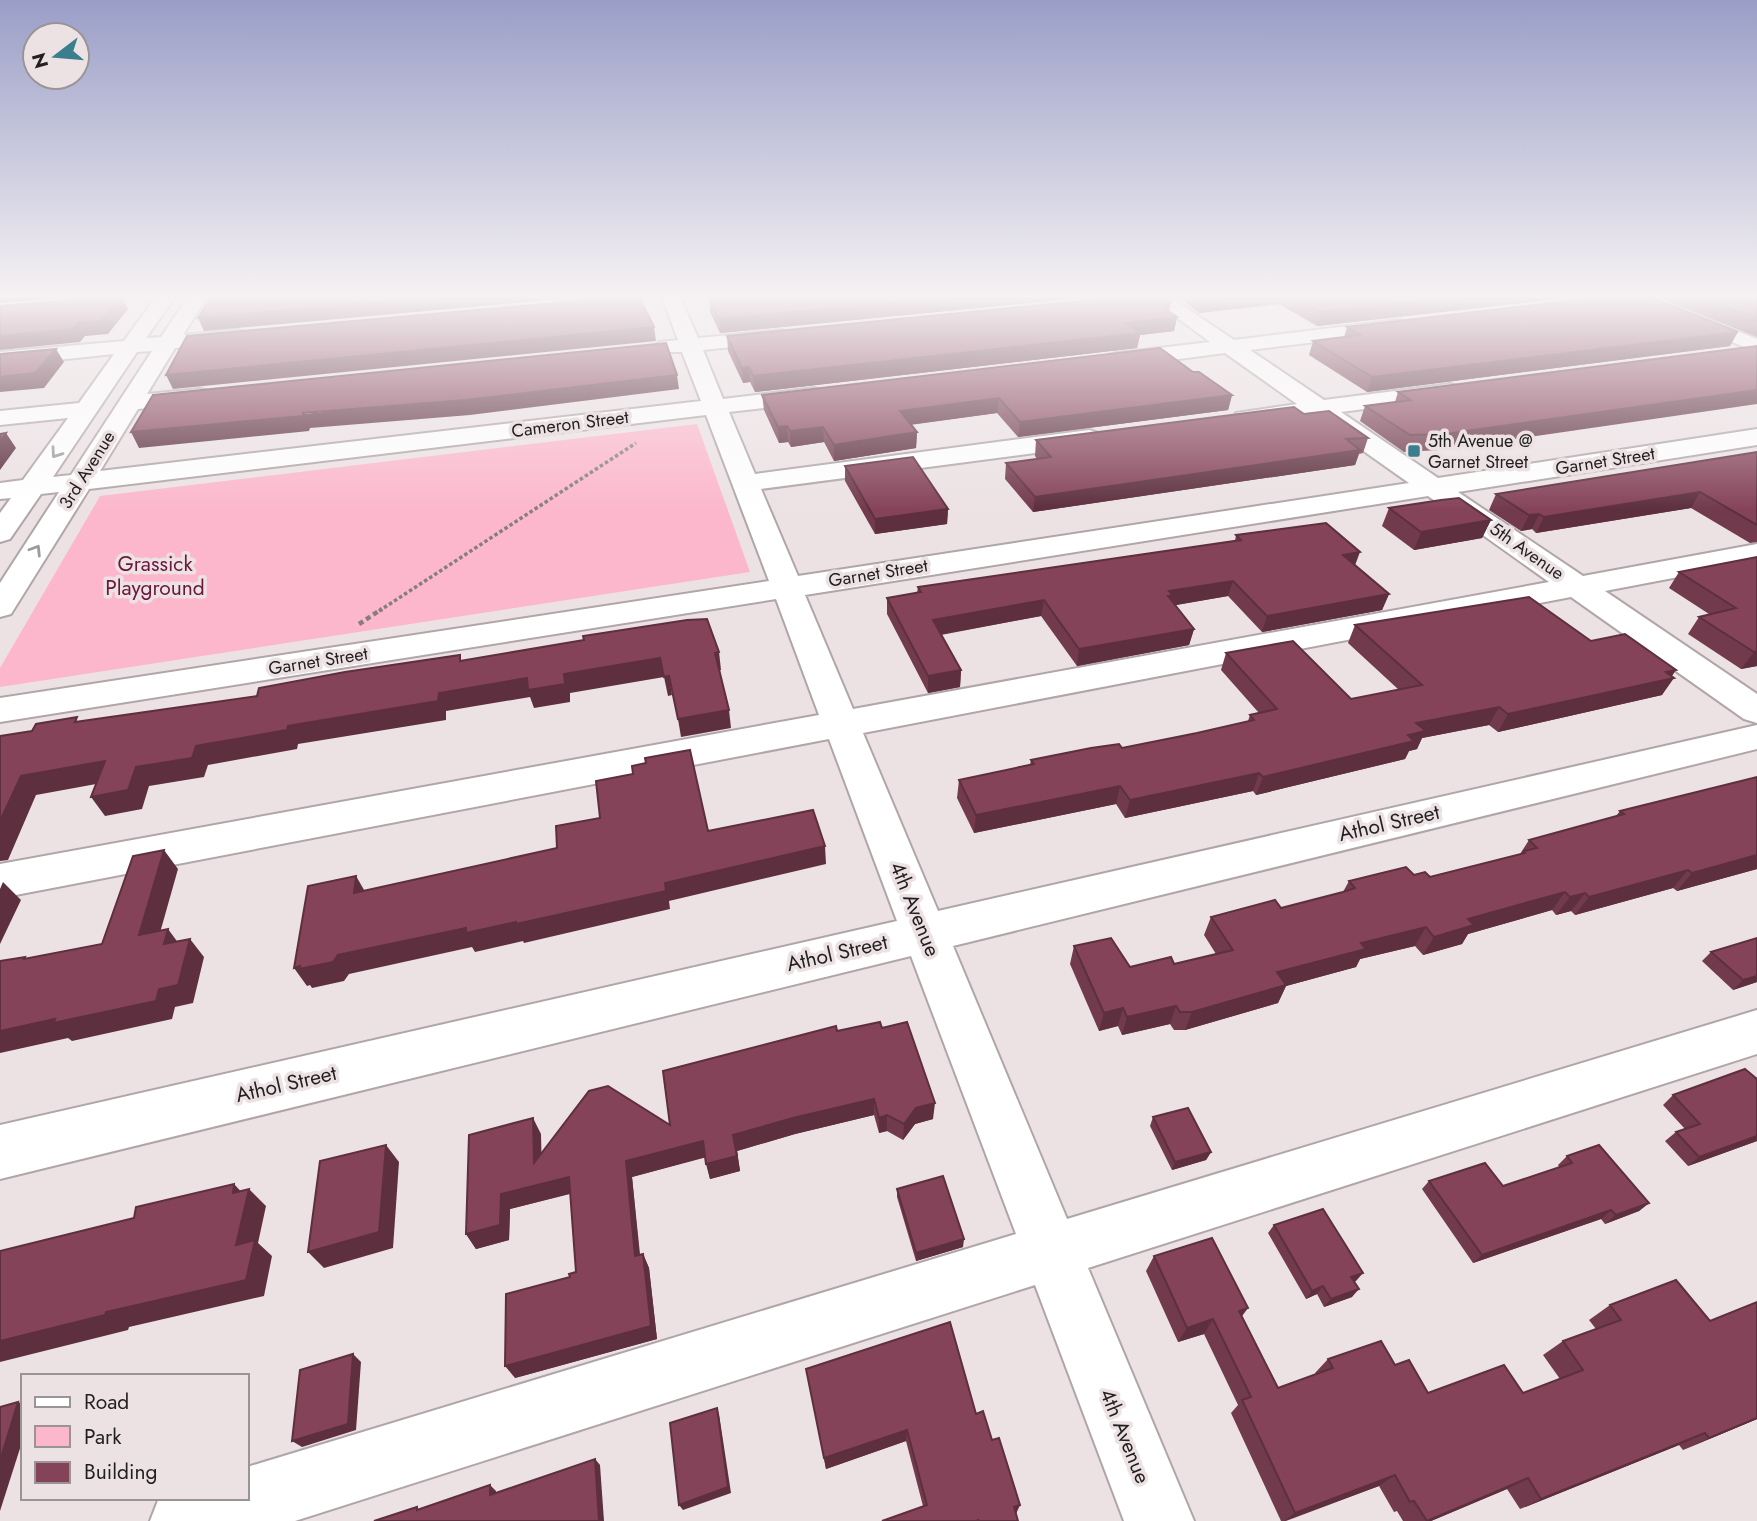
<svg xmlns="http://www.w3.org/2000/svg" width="1757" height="1521" font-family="Jost,sans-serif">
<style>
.green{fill:#fcb7cc}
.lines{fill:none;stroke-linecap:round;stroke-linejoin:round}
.minor-casing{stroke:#b0a6a9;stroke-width:4}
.path-far1{stroke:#847e7f;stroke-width:3.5;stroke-dasharray:3.5 2.5;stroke-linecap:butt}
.path{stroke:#847e7f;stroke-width:4.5;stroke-dasharray:5 3.5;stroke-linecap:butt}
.minor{fill:#fff;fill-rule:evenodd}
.wall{fill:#723a4d}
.shaded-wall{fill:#5d2f3f}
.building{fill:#85435a;stroke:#5d2f3f;stroke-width:2}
.oneway{stroke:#9c9a9b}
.poi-dot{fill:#3b7f8e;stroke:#ece2e4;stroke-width:2.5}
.labels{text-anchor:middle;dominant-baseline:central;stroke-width:7;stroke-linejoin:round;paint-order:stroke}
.far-street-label{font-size:18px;fill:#221f20;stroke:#ece2e4}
.far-poi-label{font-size:18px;fill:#221f20;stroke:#ece2e4;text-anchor:start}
.park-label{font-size:21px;fill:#6c163b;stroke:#ece2e4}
.street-label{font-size:21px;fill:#221f20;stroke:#ece2e4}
</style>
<rect width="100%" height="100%" fill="#ece2e4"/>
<polygon class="green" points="697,424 750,572 0,687 0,668 100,496"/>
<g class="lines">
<defs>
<g id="minor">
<path d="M156,297H175L146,338L161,337L188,297H207L183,335L238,330L245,332L248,336L245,340L238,342L175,348L147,394L200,389L208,391L212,396L208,401L200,403L138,409L100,471L701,401L682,352H659L656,347L659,342L678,340L662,297H680L698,338L781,330L788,332L791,336L788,340L781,342L703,350L723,399L814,388L822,390L826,395L822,400L814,402L729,412L755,474L1089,430L1098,433L1102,438L1098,443L1089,446L761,489L798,576L1409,483L1314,416L1245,425L1236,423L1233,418L1236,413L1297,404L1225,353L1117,367L1109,365L1106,360L1109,355L1117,353L1210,342L1149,297H1170L1234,340L1398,320L1405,322L1408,326L1405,330L1398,332L1250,350L1324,400L1450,384L1458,386L1462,391L1458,396L1450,398L1341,412L1438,478L1757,429V445L1458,492L1583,576L1757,544V562L1605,591L1757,694V723L1744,719L1571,597L863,733L938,911L1757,725V749L953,946L1067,1219L1757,1010V1054L1088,1268L1194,1521H1124L1035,1285L295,1521H150L159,1498H247V1467L1016,1234L911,956L0,1179V1125L897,921L829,739L0,898V864L819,715L776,599L0,722V698L769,581L706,415L89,489L11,614L0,617V583L59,492L41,494L10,539L0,542V513L11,498L0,499V483L23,480L68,418L0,425V411L79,403L114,354L0,366V352L124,341ZM152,351L71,475L53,477L137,352ZM1428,496L1549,582L853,709L805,595Z"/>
<polygon points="1624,297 1650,297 1757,339 1757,352 1627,301"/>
</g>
</defs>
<use href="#minor" class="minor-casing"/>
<polyline class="path-far1" points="379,611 636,443"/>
<polyline class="path" points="359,624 382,609"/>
<use href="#minor" class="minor"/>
</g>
<g class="wall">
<polygon points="706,297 1090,297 720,333 710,312 709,301"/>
<polygon points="1178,297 1574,297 1317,326 1279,304 1199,313"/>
<polygon points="1656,297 1757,297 1757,337"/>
<polygon points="1169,311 1177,317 1174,331 1140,335 1137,348 755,392 750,382 743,383 728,351 727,336"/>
<polygon points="1347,327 1730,346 1367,392 1309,355 1313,341 1344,337"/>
<polygon points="1757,346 1439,450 1404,452 1360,421 1365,406 1395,402 1398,392"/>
<polygon points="1193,372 1232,395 1228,410 1018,437 997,413 910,425 917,432 916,448 834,461 824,442 791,447 788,442 779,443 764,410 762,395"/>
<polygon points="1304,414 1368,438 1363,453 1359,454 1355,465 1033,512 1005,479 1006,463 1037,459 1035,456 1036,440"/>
<polygon points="1757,452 1757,542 1750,543 1691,508 1536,533 1532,529 1521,531 1489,510 1496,494"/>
<polygon points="845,466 948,509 947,524 875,534 845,481"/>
<polygon points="1389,508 1491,520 1482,538 1414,550 1382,526"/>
<polygon points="1236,535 1355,565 1389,594 1382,610 1262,632 1228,596 1175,605 1194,629 1189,645 1077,666 1041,616 941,635 961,670 960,687 928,693 887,614 887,598 917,593 918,587 1235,541"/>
<polygon points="1757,557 1757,666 1741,669 1688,634 1699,617 1709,614 1669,588 1679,572"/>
<polygon points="1355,625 1591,641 1672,676 1662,695 1498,732 1489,725 1422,738 1417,749 1409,751 1405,759 1256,795 1253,791 1125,818 1116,804 974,833 957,798 959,780 1030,765 1031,760 1122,748 1197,733 1248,721 1250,715 1259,713 1221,670 1226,653 1351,699 1399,690 1348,643"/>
<polygon points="1757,777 1757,869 1677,891 1673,888 1575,915 1571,911 1556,915 1552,910 1468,934 1462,944 1423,955 1415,946 1360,959 1356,967 1286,986 1278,1003 1185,1030 1174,1030 1170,1024 1122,1035 1118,1026 1099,1031 1070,964 1074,946 1130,967 1174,964 1216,954 1204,935 1211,917 1281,908 1343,892 1349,881 1414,875 1430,877 1520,854 1529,840 1616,816 1620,811"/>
<polygon points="1711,952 1757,982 1733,990 1702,961"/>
<polygon points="882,1028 933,1119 915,1124 903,1140 887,1131 879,1133 874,1115 795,1134 737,1151 740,1171 710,1179 705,1157 632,1177 640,1254 643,1254 649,1268 657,1339 515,1378 570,1277 576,1272 570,1194 510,1209 509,1240 476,1249 466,1234 541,1134 541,1153 670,1125 837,1031"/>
<polygon points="1757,1079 1757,1141 1688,1166 1665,1141 1676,1132 1685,1129 1663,1105 1673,1095"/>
<polygon points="1153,1117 1211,1152 1206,1160 1172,1170 1150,1126"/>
<polygon points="1567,1156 1649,1203 1639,1211 1605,1224 1601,1219 1473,1263 1422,1189 1429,1181 1503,1186 1559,1167 1558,1165"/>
<polygon points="897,1189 963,1247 916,1261 897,1197"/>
<polygon points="1274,1225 1356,1281 1354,1282 1352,1297 1324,1307 1317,1294 1306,1299 1268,1233"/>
<polygon points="1154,1256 1242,1317 1278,1388 1316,1374 1315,1373 1328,1359 1395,1365 1428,1393 1523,1393 1560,1379 1543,1355 1563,1341 1596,1329 1589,1320 1610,1305 1710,1321 1757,1302 1757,1419 1683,1450 1679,1445 1520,1509 1507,1489 1431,1521 1403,1521 1397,1511 1394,1512 1379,1486 1286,1521 1281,1521 1231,1413 1238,1405 1204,1334 1178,1342 1146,1271"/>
<polygon points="806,1369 976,1414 1018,1521 882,1521 923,1506 906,1441 826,1469"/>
</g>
<g class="shaded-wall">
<polygon points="0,297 75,297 0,303"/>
<polygon points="120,297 122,297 128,309 108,334 85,336 80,342 0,350 0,336 78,323"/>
<polygon points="438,297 581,297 204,331 198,318"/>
<polygon points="952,297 1090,297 720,333 719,319"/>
<polygon points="1226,297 1281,297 1279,304 1199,313 1202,299"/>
<polygon points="1461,297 1574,297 1317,326 1321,312"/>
<polygon points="1171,302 1168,316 1158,304"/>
<polygon points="1177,317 1174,331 1140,335 1137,348 755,392 753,376 1126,323"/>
<polygon points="654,327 656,341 173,389 166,375"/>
<polygon points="1738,332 1730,346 1367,392 1372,377"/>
<polygon points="56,349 64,362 44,388 0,392 0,377"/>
<polygon points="749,367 750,382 743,383 742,368"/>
<polygon points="677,375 679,389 470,415 310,428 309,431 139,448 131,432"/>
<polygon points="1757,390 1757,404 1439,450 1445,434"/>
<polygon points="1232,395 1228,410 1018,437 1020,422"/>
<polygon points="999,398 997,413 899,426 900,411"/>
<polygon points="787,426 788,442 779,443 778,427"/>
<polygon points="823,427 824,442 791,447 790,431"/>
<polygon points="917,432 916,448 834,461 834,445"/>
<polygon points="6,433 16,448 0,470 0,441"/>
<polygon points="1360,450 1355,465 1033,512 1035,497"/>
<polygon points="1700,492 1691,508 1536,533 1544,517"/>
<polygon points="948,509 947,524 875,534 875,519"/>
<polygon points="1539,514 1532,529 1521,531 1529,515"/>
<polygon points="1491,520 1482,538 1414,550 1421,532"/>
<polygon points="1360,552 1354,568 1343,555"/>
<polygon points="1233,581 1228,596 1171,606 1164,612 1169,591"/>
<polygon points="1389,594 1382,610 1262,632 1267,616"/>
<polygon points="1044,600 1041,616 932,636 933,620"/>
<polygon points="1194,629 1189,645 1077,666 1079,649"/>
<polygon points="1757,651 1757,666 1741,669 1754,652"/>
<polygon points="719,652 721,670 717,671 715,653"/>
<polygon points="660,658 664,677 570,693 570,702 534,708 530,697 446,711 446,720 298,744 297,749 208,765 204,777 149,786 142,809 105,816 91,797 136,767 196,746 439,693 527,678 564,674"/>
<polygon points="961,670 960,687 928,693 928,676"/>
<polygon points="1676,670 1670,679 1674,678 1662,695 1498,732 1508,714"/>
<polygon points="669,676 672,695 668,696 664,677"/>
<polygon points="1499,707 1489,725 1422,738 1417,749 1409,751 1405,759 1256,795 1263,777 1416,723"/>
<polygon points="729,710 731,728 681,737 678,719"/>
<polygon points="105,761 118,780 36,795 8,860 0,861 0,821 21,776"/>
<polygon points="1259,773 1253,791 1125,818 1130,800"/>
<polygon points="1120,786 1116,804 974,833 976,815"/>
<polygon points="825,846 826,864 669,901 670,909 524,943 523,941 475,952 472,947 349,974 344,981 312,988 310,985 307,986 294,968 338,955 665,883"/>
<polygon points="164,850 178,869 154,954 139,935"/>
<polygon points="1757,855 1757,869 1677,891 1692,873"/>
<polygon points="1688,870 1673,888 1575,915 1589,897"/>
<polygon points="356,876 367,895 354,893"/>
<polygon points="3,882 21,900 0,944 0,889"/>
<polygon points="1565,892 1552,910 1468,934 1462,944 1423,955 1434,937 1468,919"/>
<polygon points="1585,893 1571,911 1556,915 1570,897"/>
<polygon points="1426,927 1415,946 1360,959 1356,967 1286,986 1278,1003 1185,1030 1192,1012 1277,972 1361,943"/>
<polygon points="168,929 182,948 164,944"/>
<polygon points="190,939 204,957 193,1003 175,1007 172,1019 72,1041 68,1038 0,1053 0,1031 159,989"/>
<polygon points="1757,976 1757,982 1733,990 1743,980"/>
<polygon points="1176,1006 1170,1024 1122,1035 1127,1017"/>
<polygon points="1123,1008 1118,1026 1099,1031 1104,1013"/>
<polygon points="874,1099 874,1115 795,1134 737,1151 740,1171 710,1179 706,1164 733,1135 793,1118"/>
<polygon points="935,1103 933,1119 915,1124 903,1140 904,1124 916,1108"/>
<polygon points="887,1115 887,1131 879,1133 879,1118"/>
<polygon points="533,1118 541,1134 542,1178 534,1163"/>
<polygon points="1757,1136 1757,1141 1688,1166 1699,1157"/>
<polygon points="703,1141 707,1157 632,1177 641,1270 635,1256 626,1161"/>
<polygon points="386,1145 399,1162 393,1248 324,1268 308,1252"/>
<polygon points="1211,1152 1206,1160 1172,1170 1175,1162"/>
<polygon points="569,1177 576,1192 510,1209 509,1240 476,1249 466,1234 501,1194"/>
<polygon points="234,1184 247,1198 249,1189 266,1206 258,1243 272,1256 264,1296 129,1327 128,1330 0,1362 0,1341 106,1312 236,1245 233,1193"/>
<polygon points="1649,1203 1639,1211 1605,1224 1616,1215"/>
<polygon points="1611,1210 1601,1219 1473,1263 1482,1255"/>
<polygon points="964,1239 963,1247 916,1261 916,1253"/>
<polygon points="643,1254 649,1268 657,1339 515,1378 505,1366"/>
<polygon points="1363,1273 1356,1281 1345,1285 1351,1277"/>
<polygon points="1323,1286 1317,1294 1306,1299 1312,1291"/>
<polygon points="1359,1289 1352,1297 1324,1307 1331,1299"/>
<polygon points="1248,1308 1237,1323 1239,1311"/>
<polygon points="1213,1319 1204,1334 1178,1342 1187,1328"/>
<polygon points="353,1354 361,1362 356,1430 302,1447 292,1441"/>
<polygon points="18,1402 23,1404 23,1439 0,1511 0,1461"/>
<polygon points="717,1408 719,1414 731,1493 683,1510 679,1505"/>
<polygon points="1757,1418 1757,1419 1683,1450 1709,1438"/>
<polygon points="907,1430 906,1441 826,1469 824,1458"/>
<polygon points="1705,1433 1679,1445 1520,1509 1541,1499"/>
<polygon points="595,1459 600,1465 604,1521 599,1521"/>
<polygon points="1395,1475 1379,1486 1284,1521 1295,1513"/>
<polygon points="1528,1478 1507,1489 1431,1521 1426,1521"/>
<polygon points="490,1485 496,1491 496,1500 490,1495"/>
<polygon points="1020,1505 1016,1514 1014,1507"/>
</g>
<g class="building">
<polygon points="111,297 120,297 101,321 78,323 73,329 0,336 0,306"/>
<polygon points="211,297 438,297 198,318"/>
<polygon points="623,297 639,297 654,327 166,375 187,336"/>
<polygon points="715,297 952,297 719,319 709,298 716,298"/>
<polygon points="1122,297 1162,297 1171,302 1158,304 1177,317 1126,323 1140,333 753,376 749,367 742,368 727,336"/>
<polygon points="1198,297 1226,297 1202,299"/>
<polygon points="1293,297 1461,297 1321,312"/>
<polygon points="1604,297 1650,297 1738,332 1372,377 1313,341 1360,335 1347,327"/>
<polygon points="1698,297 1757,297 1757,319"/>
<polygon points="666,343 677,375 466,400 303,413 303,416 131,432 153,395"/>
<polygon points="1757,346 1757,390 1445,434 1410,435 1365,406 1411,400 1398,392"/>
<polygon points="1160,348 1193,372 1199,372 1232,395 1020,422 999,398 900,411 917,432 834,445 823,427 790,431 787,426 778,427 762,395"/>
<polygon points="56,349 35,373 0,377 0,354"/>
<polygon points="1294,407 1304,414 1329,411 1368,438 1346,439 1360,450 1035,497 1006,463 1051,457 1036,440"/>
<polygon points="6,433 0,441 0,434"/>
<polygon points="1757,452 1757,525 1700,492 1544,517 1539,514 1529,515 1496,494"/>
<polygon points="913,457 948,509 875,519 845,466"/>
<polygon points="1459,498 1491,520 1421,532 1389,508 1441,500"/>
<polygon points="1326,523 1360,552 1343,555 1389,594 1267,616 1233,581 1169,591 1173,595 1168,596 1194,629 1079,649 1044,600 933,620 961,670 928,676 887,598 921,592 918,587 1241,540 1236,535"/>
<polygon points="1757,557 1757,651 1754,652 1699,617 1736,608 1679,572"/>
<polygon points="1529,597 1591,641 1625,634 1676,670 1666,672 1674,678 1508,714 1499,707 1416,723 1426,731 1408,735 1414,741 1263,777 1259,773 1130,800 1120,786 976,815 959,780 1034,764 1031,760 1091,748 1119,744 1122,748 1197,733 1254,720 1250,715 1277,709 1226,653 1293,641 1351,699 1422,685 1355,625"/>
<polygon points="707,619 719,652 715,653 729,710 678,719 669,676 664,677 660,658 564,674 565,684 528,690 527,678 439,693 438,701 288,726 287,730 196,746 192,758 136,767 128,790 91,797 105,761 21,776 0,821 0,736 32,731 36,724 77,717 75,722 257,696 259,688 345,672 460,655 460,661 584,640 583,636 687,620"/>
<polygon points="690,750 708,831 813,810 825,846 665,883 666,891 516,924 516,922 466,933 466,928 338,955 333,962 299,969 300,966 294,968 308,886 356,876 354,893 557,848 556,826 600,818 596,781 633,774 632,766 646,763 645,758"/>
<polygon points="1757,777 1757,855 1692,873 1688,870 1589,897 1585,893 1570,897 1565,892 1468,919 1474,925 1434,937 1426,927 1361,943 1366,949 1277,972 1286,985 1192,1012 1180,1012 1176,1006 1127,1017 1123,1008 1104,1013 1074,946 1111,938 1130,967 1171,957 1174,964 1233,950 1211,917 1275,900 1281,908 1343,892 1355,888 1349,881 1406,867 1414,875 1425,872 1430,877 1525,853 1524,851 1537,848 1529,840 1624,814 1620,811"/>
<polygon points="164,850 139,935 168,929 164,944 190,939 178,985 159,989 156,1001 53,1023 55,1019 0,1031 0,961 25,957 24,959 102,944 133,856"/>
<polygon points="1757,938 1757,976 1743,980 1711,952"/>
<polygon points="880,1022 882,1028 907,1022 935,1103 916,1108 904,1124 887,1115 879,1118 874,1099 793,1118 733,1135 737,1156 706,1164 703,1141 626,1161 635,1256 643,1254 651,1326 505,1366 506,1294 570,1277 569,1274 576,1272 569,1177 501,1194 500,1225 466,1234 469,1135 533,1118 534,1163 589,1091 608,1086 670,1125 663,1071 836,1026 837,1031"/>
<polygon points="1745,1069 1757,1079 1757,1136 1699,1157 1676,1132 1700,1124 1673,1095"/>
<polygon points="1188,1108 1211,1152 1175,1162 1153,1117"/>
<polygon points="386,1145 379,1232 308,1252 320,1161"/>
<polygon points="1599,1145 1649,1203 1616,1215 1611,1210 1482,1255 1429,1181 1485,1163 1503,1186 1572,1163 1567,1156"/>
<polygon points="943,1176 964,1239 916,1253 897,1189"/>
<polygon points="234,1184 233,1193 249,1189 236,1245 255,1240 246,1280 106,1312 105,1315 0,1341 0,1251 134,1218 136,1207"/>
<polygon points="1323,1209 1363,1273 1351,1277 1359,1289 1331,1299 1323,1286 1312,1291 1274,1225"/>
<polygon points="1212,1238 1248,1308 1239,1311 1278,1388 1333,1368 1328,1359 1381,1341 1395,1365 1409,1360 1428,1393 1504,1365 1523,1393 1583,1370 1563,1341 1621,1320 1610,1305 1676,1280 1710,1321 1757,1302 1757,1418 1709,1438 1705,1433 1541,1499 1528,1478 1427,1521 1414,1501 1410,1502 1395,1475 1295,1513 1242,1400 1251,1397 1213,1319 1187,1328 1154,1256"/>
<polygon points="950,1322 976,1414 983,1411 992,1440 999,1438 1020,1505 1014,1507 1018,1521 979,1521 978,1520 976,1521 882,1521 927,1505 907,1430 824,1458 806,1369"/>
<polygon points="353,1354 348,1424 292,1441 300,1370"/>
<polygon points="18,1402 0,1461 0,1407"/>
<polygon points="717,1408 728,1487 679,1505 670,1423"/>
<polygon points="595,1459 599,1521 374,1521 417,1507 417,1510 490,1485 490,1495"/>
</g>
<defs><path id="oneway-chevron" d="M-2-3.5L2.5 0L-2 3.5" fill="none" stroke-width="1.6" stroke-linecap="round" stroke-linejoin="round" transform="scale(1.75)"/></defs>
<g class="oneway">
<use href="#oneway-chevron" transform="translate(56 453) rotate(125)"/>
<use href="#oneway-chevron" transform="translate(36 550) rotate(-58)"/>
</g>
<linearGradient id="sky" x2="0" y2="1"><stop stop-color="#9a9ec7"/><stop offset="0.58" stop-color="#f6f2f3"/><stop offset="1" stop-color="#f6f2f3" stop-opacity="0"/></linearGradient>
<rect width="1757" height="510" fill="url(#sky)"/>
<rect class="poi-dot" x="1407" y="444" width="14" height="14" rx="3.5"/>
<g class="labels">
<g class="far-street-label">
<text transform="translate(570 424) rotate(-7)">Cameron Street</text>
<text transform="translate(1605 461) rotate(-9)">Garnet Street</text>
<text transform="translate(87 470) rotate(-58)">3rd Avenue</text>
<text transform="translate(1527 551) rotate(35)">5th Avenue</text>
<text transform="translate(878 573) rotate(-9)">Garnet Street</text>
<text transform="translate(318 661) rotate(-9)">Garnet Street</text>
</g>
<g class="far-poi-label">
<text x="1428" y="441">5th Avenue @<tspan x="1428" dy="21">Garnet Street</tspan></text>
</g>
<g class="park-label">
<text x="155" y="564">Grassick<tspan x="155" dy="24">Playground</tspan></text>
</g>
<g class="street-label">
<text transform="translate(1389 823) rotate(-13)">Athol Street</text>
<text transform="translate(915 909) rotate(68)">4th Avenue</text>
<text transform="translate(837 953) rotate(-13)">Athol Street</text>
<text transform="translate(286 1084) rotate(-13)">Athol Street</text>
<text transform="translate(1125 1436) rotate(68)">4th Avenue</text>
</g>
</g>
<rect x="21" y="1374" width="228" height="126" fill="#ece2e4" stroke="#9b9496" stroke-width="2"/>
<rect x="35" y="1397" width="35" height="10" fill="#ffffff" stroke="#9b9496" stroke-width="2"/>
<text x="84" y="1409" font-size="21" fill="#221f20">Road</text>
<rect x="35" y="1426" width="35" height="21" fill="#fcb7cc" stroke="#9b9496" stroke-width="2"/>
<text x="84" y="1444" font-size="21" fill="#221f20">Park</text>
<rect x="35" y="1462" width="35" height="21" fill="#85435a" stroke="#9b9496" stroke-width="2"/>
<text x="84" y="1479" font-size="21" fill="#221f20">Building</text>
<g transform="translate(56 56) rotate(254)"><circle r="33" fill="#ece2e4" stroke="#9b9496" stroke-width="2"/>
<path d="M0-5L12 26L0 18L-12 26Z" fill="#3b7f8e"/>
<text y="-10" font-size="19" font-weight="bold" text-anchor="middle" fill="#221f20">N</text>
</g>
</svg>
